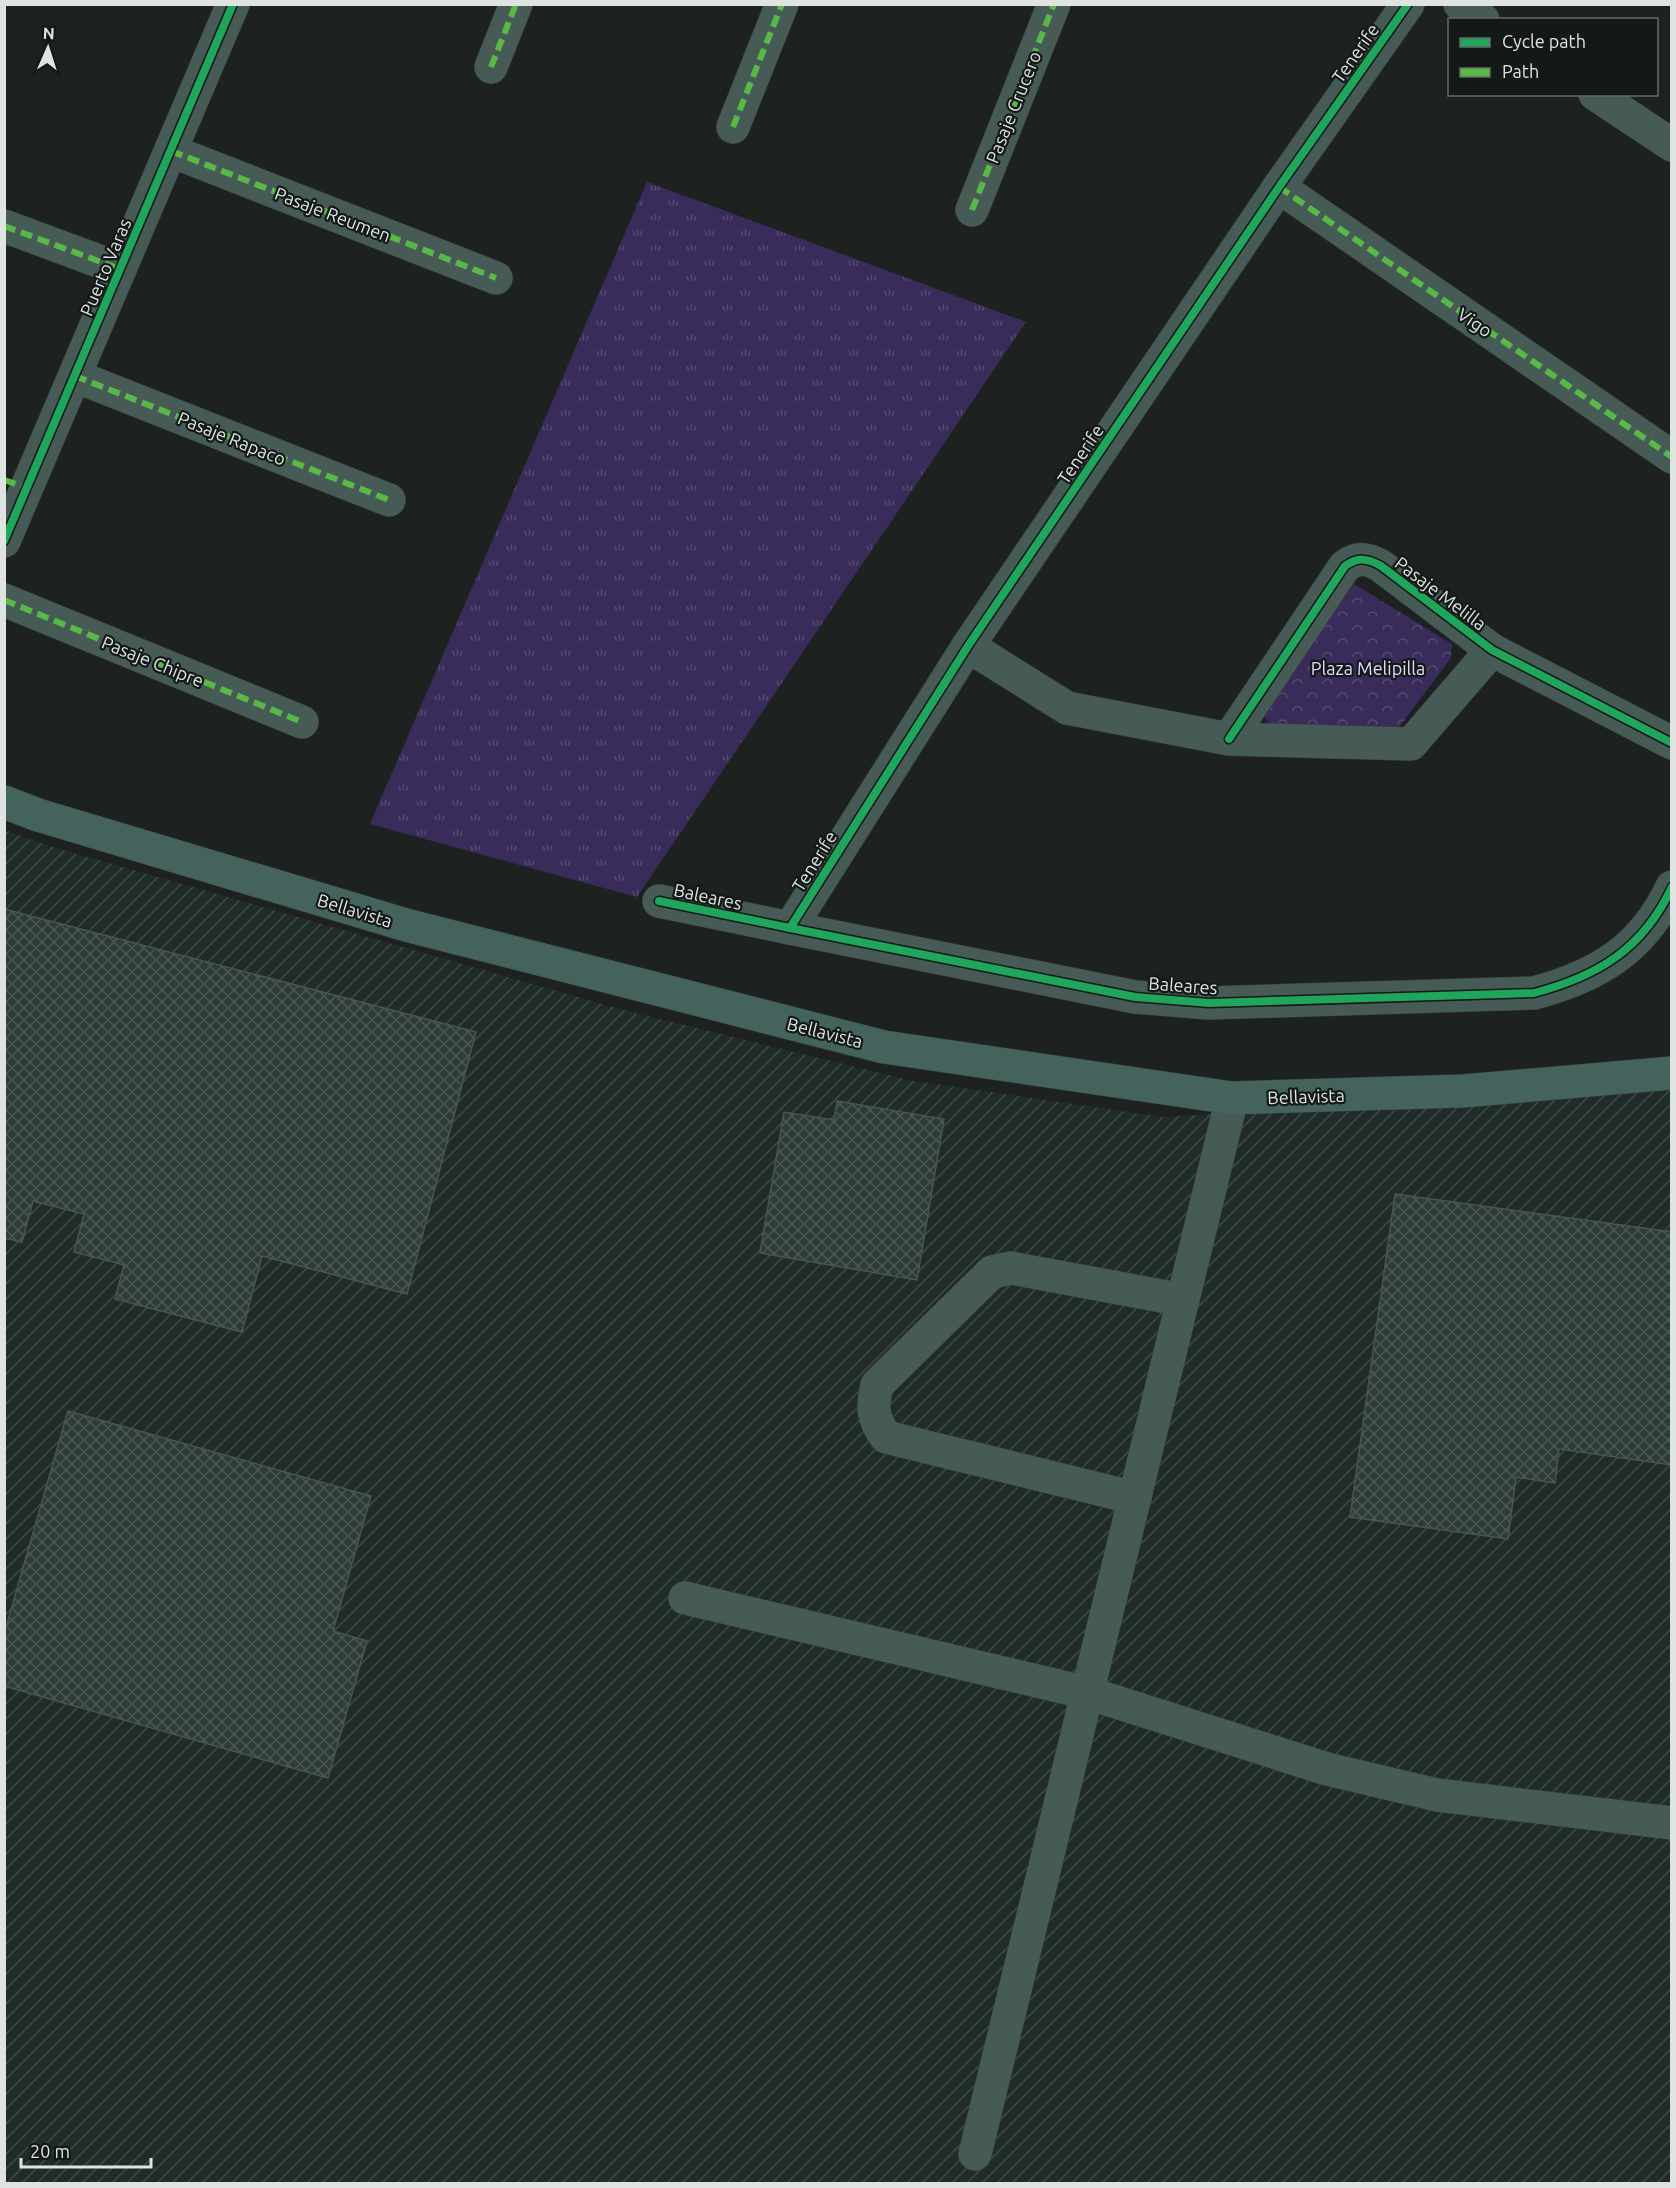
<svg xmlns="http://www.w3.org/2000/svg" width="1676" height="2188" font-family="Ubuntu,sans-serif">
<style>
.industrial{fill:url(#industrial-furrows)}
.grass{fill:url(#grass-tufts)}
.park{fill:url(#park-crowns)}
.building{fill:url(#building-cross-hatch);stroke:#4f5252;stroke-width:1.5}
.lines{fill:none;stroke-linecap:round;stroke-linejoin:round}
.minor-casing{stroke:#393c3b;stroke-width:34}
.major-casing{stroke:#393c3b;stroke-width:34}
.minor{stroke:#465b56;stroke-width:33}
.major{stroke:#45635d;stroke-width:33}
.quiet{stroke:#58b947;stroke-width:6;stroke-dasharray:12 6;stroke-linecap:butt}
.cycleway-casing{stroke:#131917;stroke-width:11}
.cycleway{stroke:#20a55d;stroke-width:8}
.labels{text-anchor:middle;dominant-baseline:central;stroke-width:4.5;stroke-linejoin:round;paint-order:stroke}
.street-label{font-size:18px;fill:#dfe3e2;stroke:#131917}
.park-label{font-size:18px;fill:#e0d6fe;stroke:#131917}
</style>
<defs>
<pattern id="industrial-furrows" width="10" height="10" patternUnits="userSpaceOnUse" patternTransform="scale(1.5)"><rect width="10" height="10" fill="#202c29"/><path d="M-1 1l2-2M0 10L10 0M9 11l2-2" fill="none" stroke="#404a48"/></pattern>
<pattern id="grass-tufts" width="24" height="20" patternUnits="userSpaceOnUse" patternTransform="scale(1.5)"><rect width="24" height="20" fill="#3a2c5a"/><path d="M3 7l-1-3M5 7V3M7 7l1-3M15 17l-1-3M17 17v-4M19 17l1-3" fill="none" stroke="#564a71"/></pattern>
<pattern id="park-crowns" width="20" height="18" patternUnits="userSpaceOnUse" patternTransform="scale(1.5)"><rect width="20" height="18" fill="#3a2c5a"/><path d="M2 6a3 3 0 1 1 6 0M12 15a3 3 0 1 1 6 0" fill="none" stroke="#564a71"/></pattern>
<pattern id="building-cross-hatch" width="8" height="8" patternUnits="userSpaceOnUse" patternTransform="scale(1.5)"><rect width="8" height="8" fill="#2e3c39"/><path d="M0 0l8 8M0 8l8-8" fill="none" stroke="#4c5855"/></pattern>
</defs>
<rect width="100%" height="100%" fill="#1d2220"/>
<polygon class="industrial" points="4,830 49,846 627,1011 909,1080 1162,1117 1671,1086 1671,2183 5,2183"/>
<polygon class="grass" points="647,182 1026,322 637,897 370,824"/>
<polygon class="park" points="1354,584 1452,644 1451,658 1397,730 1269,725 1263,712"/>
<g class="building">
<polygon points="4,909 476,1032 407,1294 262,1256 242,1332 115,1299 124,1265 74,1252 84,1214 33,1201 22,1242 4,1238"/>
<polygon points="837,1101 944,1119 917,1280 760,1253 784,1112 834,1120"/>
<polygon points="1395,1194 1672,1232 1672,1465 1559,1449 1555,1483 1516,1477 1508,1539 1350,1517"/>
<polygon points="68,1411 371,1496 333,1631 367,1641 328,1778 4,1686 4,1634"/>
</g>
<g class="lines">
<defs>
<g id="minor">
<polyline points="1460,4 1483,20"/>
<polyline points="491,67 516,4"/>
<polyline points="1595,94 1672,145"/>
<polyline points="733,127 782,4"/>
<polyline points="171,151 496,278"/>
<polyline points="1279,187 1672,457"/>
<polyline points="972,210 1054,4"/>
<polyline points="4,226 120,269"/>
<polyline points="75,376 389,500"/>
<polyline points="4,541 233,4"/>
<polyline points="4,600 302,722"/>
<polyline points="968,646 1067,708 1229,739 1411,744 1492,650"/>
<path d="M1229,739L1345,566C1358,557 1367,558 1381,566L1492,650L1672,743"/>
<path d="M659,901L790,928L1135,997L1209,1003L1534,993C1598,976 1643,949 1672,887"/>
<polyline points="790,928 968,646 1279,187 1408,4"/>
<path d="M1135,1498L886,1437C872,1418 872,1407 877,1385L992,1272L1011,1268L1183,1300"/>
<polyline points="685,1598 1088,1693 1327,1769 1437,1795 1672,1823"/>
<polyline points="975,2154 1232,1098"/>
</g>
<polyline id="major" points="4,802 38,815 406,925 884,1047 1232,1098 1463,1091 1672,1073"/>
</defs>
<use href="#minor" class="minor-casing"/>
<use href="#major" class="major-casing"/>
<use href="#minor" class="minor"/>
<use href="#major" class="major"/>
<g class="quiet">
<polyline points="491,67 516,4"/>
<polyline points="733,127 782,4"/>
<polyline points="171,151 496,278"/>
<polyline points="1279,187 1672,457"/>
<polyline points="972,210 1054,4"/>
<polyline points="4,226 120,269"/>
<polyline points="75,376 389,500"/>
<polyline points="4,480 27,488"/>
<polyline points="4,600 302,722"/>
</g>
<defs>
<g id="cycleway">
<polyline points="4,541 233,4"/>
<path d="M1229,739L1345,566C1358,557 1367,558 1381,566L1492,650L1672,743"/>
<path d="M659,901L790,928L1135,997L1209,1003L1534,993C1598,976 1643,949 1672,887"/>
<polyline points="790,928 968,646 1279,187 1408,4"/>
</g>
</defs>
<use href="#cycleway" class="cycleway-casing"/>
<use href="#cycleway" class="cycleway"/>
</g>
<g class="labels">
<g class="street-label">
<text transform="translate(1355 53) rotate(-55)">Tenerife</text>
<text transform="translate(1013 107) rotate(-68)">Pasaje Crucero</text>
<text transform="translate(333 214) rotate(21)">Pasaje Reumen</text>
<text transform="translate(105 267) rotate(-67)">Puerto Varas</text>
<text transform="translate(1475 322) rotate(34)">Vigo</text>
<text transform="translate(232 438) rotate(22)">Pasaje Rapaco</text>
<text transform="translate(1080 454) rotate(-56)">Tenerife</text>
<text transform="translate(1441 593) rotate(37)">Pasaje Melilla</text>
<text transform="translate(153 661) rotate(22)">Pasaje Chipre</text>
<text transform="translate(814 861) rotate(-58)">Tenerife</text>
<text transform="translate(708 896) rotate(12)">Baleares</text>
<text transform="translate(355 910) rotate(17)">Bellavista</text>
<text transform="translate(1183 985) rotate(4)">Baleares</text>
<text transform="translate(825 1032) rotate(14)">Bellavista</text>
<text transform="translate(1306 1096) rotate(-2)">Bellavista</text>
</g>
<g class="park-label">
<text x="1368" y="668">Plaza Melipilla</text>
</g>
</g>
<rect width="1676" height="2188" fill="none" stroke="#dfe3e2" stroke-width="12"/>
<rect x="1448" y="18" width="210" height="78" fill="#131917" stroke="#656a68" stroke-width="1.5"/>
<rect x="1460" y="38" width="30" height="9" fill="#20a55d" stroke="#656a68" stroke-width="1.5"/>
<text x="1502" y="48" font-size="18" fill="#dfe3e2">Cycle path</text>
<rect x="1460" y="68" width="30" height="9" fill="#58b947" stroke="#656a68" stroke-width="1.5"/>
<text x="1502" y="78" font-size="18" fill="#dfe3e2">Path</text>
<g transform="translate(48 48) rotate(3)" stroke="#131917" stroke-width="4.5" paint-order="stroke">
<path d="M0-4.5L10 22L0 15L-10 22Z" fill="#dfe3e2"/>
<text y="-9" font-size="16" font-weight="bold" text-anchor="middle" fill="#dfe3e2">N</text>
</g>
<path d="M21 2158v9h130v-9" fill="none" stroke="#dfe3e2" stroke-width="3"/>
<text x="30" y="2158" font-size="18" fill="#dfe3e2" stroke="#131917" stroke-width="4.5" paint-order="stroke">20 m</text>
</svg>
